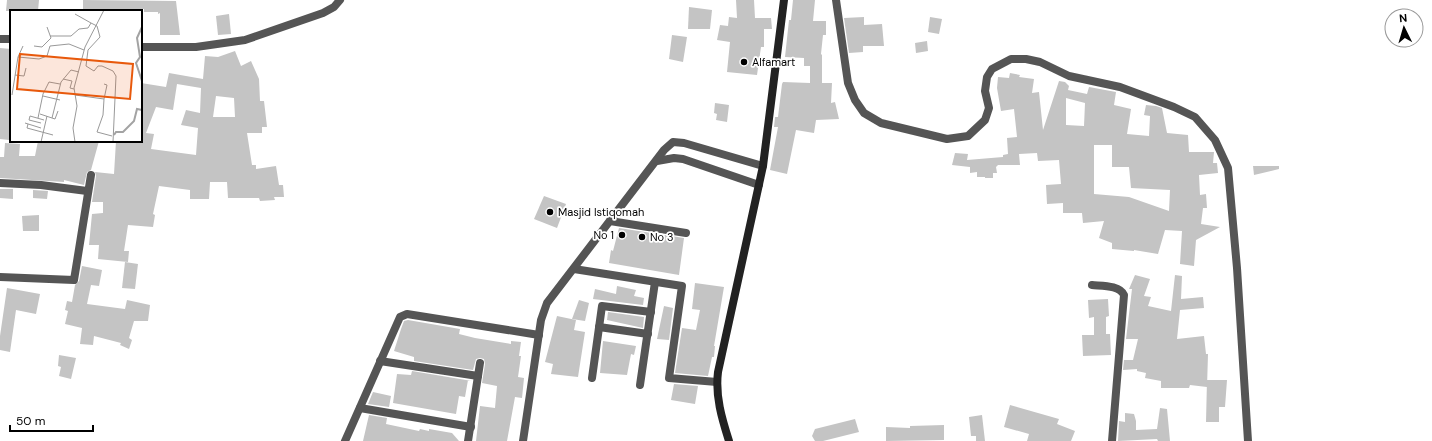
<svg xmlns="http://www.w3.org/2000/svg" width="1432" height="441" font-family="'DM Sans',sans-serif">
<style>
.building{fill:#c4c4c4;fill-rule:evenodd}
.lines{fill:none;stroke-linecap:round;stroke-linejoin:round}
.street{stroke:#555;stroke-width:8}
.secondary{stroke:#222;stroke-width:8}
.poi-dot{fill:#000;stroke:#fff;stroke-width:1.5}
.labels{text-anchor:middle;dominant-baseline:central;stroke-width:3.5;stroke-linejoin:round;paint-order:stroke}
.poi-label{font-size:11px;fill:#000;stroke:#fff;text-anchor:start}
.inset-river{fill:none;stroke:#a3a3a3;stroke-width:2}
.inset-road{fill:none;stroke:#999;stroke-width:1}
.view{fill:#e8590c;fill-opacity:0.15;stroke:#e8590c;stroke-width:2}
.inset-edge{fill:none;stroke:#000;stroke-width:2}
</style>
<rect width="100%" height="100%" fill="#fff"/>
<g class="building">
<polygon points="7,0 39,0 38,11 6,11"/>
<polygon points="83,0 176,1 180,35 160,35 160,13 158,14 158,12 144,12 144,9 83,11"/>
<polygon points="736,0 754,0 755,18 771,18 772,29 764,29 764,47 761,47 757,75 727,72 730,42 717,40 720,25 728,26 729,17 737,18"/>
<polygon points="793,0 815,0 813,21 826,21 826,35 823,35 821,54 822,55 822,83 832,83 831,103 835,102 839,119 816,120 814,133 796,130 787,174 770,170 778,127 774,127 775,117 778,117 782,84 783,82 810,83 810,66 804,66 804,58 785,57 789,20 791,20"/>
<polygon points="689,7 712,10 710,29 688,29"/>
<polygon points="229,14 231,34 218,35 216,16"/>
<polygon points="864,17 864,25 882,24 884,46 863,46 863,52 849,53 844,18"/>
<polygon points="930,17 942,19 939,34 928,32"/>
<polygon points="672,35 687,37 683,62 669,59"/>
<polygon points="927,41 928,51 916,53 915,43"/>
<polygon points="0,48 11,49 11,112 9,140 0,139"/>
<path d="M235,51L241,66L251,61L259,79L260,101H264L267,127H262V133H247L252,165H256V169L276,166L279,185H283L284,197H274L275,200L260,201L259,198H228L227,182H210L209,199H190V190L159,186L153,214L155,215L153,227L128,225L124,251H129L128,262L98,259L99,245H89L92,214L103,213V202H92L96,176L95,172L114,174L116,141H141V83L166,87L169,73L203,79L205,56L218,57ZM177,84L201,88L200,113L186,110L181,125L198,128L196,155L151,149L154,134L146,133L156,107L173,110ZM216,96L234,98L235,117H213Z"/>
<path d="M1010,73L1020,75L1019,77L1034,79L1032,93L1039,92L1043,130L1059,81L1065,82L1069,86L1068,90L1087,94L1089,87L1116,92L1114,105L1131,109L1127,134L1149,136L1150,116L1144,115L1146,105L1156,106L1162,108L1167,133L1188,135L1189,152H1214L1213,163H1217L1218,173L1199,175L1200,195L1206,194L1207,208H1203L1201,224L1220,227L1196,240L1194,266L1180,264L1182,231L1165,230L1158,254L1134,250V251L1112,249V243L1099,238L1104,221L1083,223L1082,213H1063V203L1047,204L1046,185L1061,184L1059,160L1038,161L1037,153L1019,154L1020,165H998L996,167L997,173H993V178H985V177H977V172L970,173V167L952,165L955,153L968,154L967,160L1003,157V155L1008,154L1007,138L1017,137L1014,109L1001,111L997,88L998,77L1009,78ZM1066,98L1085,103L1084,126L1066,125ZM1094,145H1112V167H1129L1131,188L1170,190L1169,211L1129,197L1094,194Z"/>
<polygon points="715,103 729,105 727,122 716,120 717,114 714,113"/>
<polygon points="38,141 60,143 61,141 99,141 91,170 87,172 84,185 64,180 64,182 0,178 0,157 4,157 5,143 20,144 19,156 35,156"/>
<polygon points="1253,166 1279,166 1279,169 1254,175"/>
<polygon points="0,189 13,189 13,199 0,198"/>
<polygon points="33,190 48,191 47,199 33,198"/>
<polygon points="544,196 566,204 557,228 534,219"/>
<polygon points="39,215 39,231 23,231 22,216"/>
<polygon points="619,228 684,238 679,275 609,263 611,250 613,251"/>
<polygon points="125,262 138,264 135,289 122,288"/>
<polygon points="82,266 102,270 99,286 91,285 87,304 125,309 127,300 150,305 148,321 134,321 129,338 132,340 129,349 120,345 121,343 94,336 93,345 80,344 82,328 65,324 68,311 65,310 67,301 72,302 75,285 79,281"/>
<polygon points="1135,275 1150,279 1144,296 1151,297 1148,306 1171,311 1175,275 1182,276 1181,299 1203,297 1204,308 1180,310 1177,339 1204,336 1206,354 1208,354 1207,387 1190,385 1189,388 1161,388 1161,381 1145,378 1146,373 1137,371 1137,369 1123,370 1124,360 1133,360 1138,339 1126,339 1132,289 1129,289"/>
<polygon points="695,283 724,287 714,346 715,346 714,357 712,357 708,376 675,373 682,328 696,330 700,310 692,309"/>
<polygon points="617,286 636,290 634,296 644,298 643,305 593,299 595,289 616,294"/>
<polygon points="7,288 40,294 36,314 16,310 10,352 0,350 0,336"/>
<polygon points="1108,299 1109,316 1106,317 1106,334 1110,334 1111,355 1083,356 1082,335 1094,335 1094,317 1089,318 1088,300"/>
<polygon points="579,300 589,303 585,321 572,319"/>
<polygon points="664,306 673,308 669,340 657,339"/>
<polygon points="608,312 644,317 643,328 607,320"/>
<polygon points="557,316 576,320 574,330 585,332 578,377 551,374 553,364 545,362"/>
<polygon points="408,320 460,329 459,334 475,338 511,344 511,341 521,342 519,356 521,356 518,377 524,378 522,398 515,397 507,441 476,441 480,406 495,408 497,386 482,383 485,364 484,359 480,358 476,359 473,370 414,361 414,357 394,351 401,329 404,321"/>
<polygon points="603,341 636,346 634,355 631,354 627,375 600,373"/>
<polygon points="59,355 76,358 71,379 59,376 61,367 58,366"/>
<polygon points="412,371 472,381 468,380 465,397 459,396 456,414 393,403 397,374 411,375"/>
<polygon points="1207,380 1227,380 1225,407 1219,407 1219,422 1206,422"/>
<polygon points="674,384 698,386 695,404 671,400"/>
<polygon points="373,392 391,396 389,407 368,404"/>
<polygon points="1010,405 1059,419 1057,424 1075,431 1071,441 1027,441 1029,434 1004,427"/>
<polygon points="1160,408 1167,409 1170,441 1158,441 1157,439 1118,441 1119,421 1125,422 1125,413 1134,414 1136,421 1136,430 1157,429"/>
<polygon points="369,415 387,418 386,424 419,431 420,429 429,431 429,429 452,433 459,441 363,441"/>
<polygon points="982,415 985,441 976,441 976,436 971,436 969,417"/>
<polygon points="855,419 859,432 823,441 815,441 812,436 815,429"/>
<polygon points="944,425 944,440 886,441 886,427 910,428 910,426"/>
</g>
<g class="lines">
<g class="street">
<polyline points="836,0 848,83 855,100 864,113 881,123 947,139 968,136 985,120 989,108 985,91 987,77 992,69 1011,59 1026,59 1040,62 1069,76 1120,87 1174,107 1195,117 1215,140 1228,168 1237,268 1248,441"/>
<polyline points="0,39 11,39"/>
<polyline points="141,47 196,47 245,40 323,13 334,7 340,0"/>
<polyline points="657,161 674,158 683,159 759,185"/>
<polyline points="0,183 41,185 87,191"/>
<polyline points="610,221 686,233"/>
<polyline points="574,269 682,286 669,378 717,382"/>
<polyline points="0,277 74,280 91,175"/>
<path d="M1092,285C1102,286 1120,285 1124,295L1112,441"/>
<polyline points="599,327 648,334"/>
<polyline points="380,361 478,376"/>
<polyline points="592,378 602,306 651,312"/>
<polyline points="640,385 655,282"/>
<polyline points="360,408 471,427"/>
<polyline points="345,441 400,317 407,314 539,335"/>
<polyline points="468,441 480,363"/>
<polyline points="523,441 541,320 547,303 664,150 673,142 684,143 763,166"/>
</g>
<path class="secondary" d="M729,441C722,419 715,396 718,372L763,166L784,0"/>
</g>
<g class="poi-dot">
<circle cx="744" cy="62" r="4"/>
<circle cx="550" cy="212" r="4"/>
<circle cx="622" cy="235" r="4"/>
<circle cx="642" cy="237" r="4"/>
</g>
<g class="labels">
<g class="poi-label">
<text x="752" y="62">Alfamart</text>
<text x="558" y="212">Masjid Istiqomah</text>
<text x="614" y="235" text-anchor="end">No 1</text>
<text x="650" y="237">No 3</text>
</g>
</g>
<g transform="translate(10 10)">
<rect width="132" height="132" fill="#fff"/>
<path class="inset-river" d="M132,17L127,28L130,47L126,53L132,71M104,125L106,122H113L124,111L127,99L132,100"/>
<path class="inset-road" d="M65,4L81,13M40,26H61L69,19L78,18L81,13L87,16L90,27L78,40L76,56L84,61L88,56H92L103,61L106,66L103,132M24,36L32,37L41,28L37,17M8,47L13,36M5,65L14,66L16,58M53,69L62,71L60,78L64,79M94,74L97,75L94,89M0,84V99M2,85L8,47L29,49L37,46L40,36L59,34L74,40M65,85L94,89L93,105L87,122L102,126M33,86L50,90M30,104L45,109L48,101M28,108L33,84L39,72L50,74M42,108L51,72L61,60L69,62M19,110L20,106L34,110M19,110L31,113M15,113L31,118M18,114L17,118L43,125M31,132L37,106M65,132L63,118L67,96L64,78L75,37L94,0"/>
<path class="view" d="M10,44L123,54L120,89L7,79Z"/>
<rect width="132" height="132" class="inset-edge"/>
</g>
<g transform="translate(1404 28) rotate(355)"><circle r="19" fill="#ffffff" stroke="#999999"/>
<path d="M0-3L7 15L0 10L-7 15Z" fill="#000000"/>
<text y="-6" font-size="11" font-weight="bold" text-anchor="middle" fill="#000000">N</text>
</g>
<path d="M10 425v6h83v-6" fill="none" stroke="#000000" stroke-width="2"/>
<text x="16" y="425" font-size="12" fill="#000000" stroke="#ffffff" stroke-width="3" paint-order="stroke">50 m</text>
</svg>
